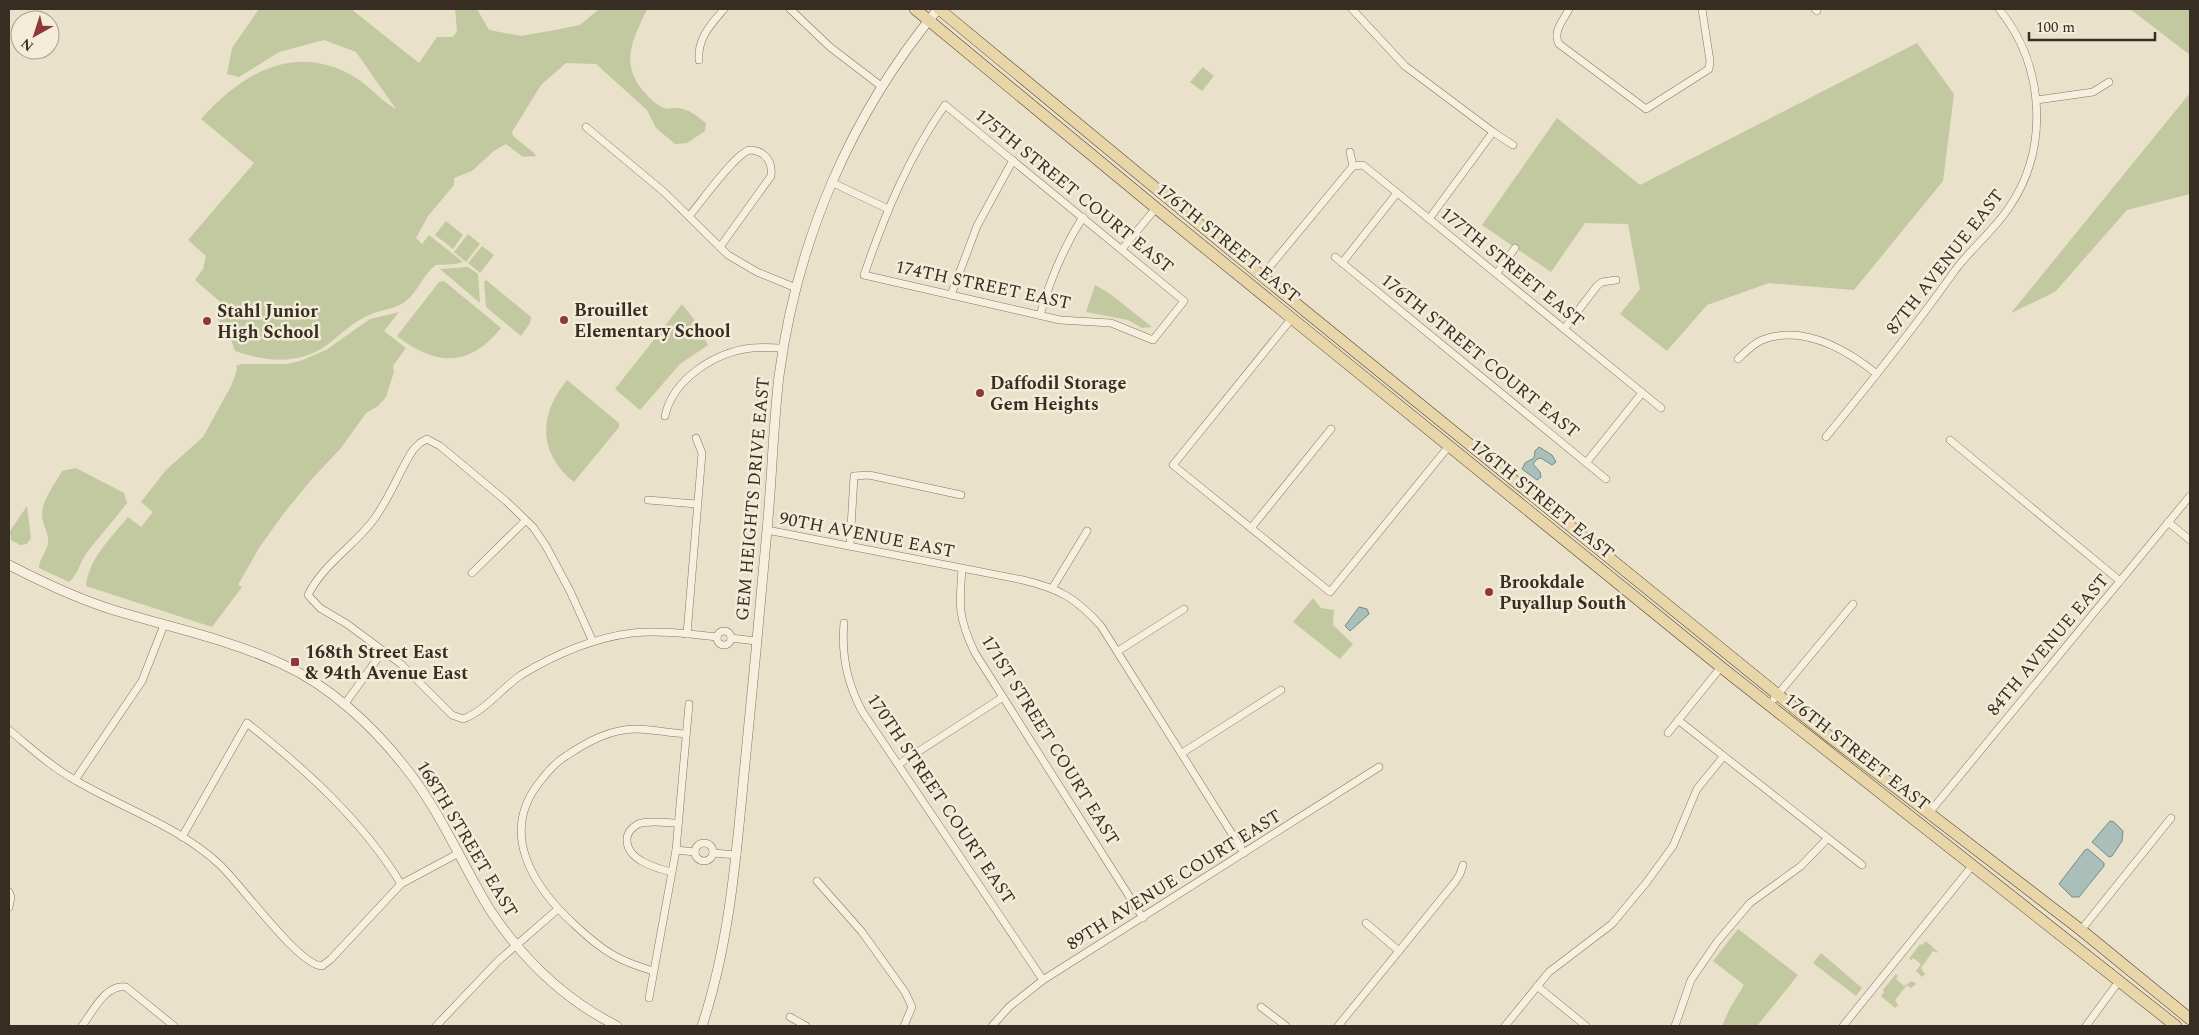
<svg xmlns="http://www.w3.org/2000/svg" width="2199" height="1035" font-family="Spectral,serif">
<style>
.green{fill:#c2c89f}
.water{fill:#aabfba;stroke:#728d87}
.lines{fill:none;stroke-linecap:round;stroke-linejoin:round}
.minor-casing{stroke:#857561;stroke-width:8}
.tertiary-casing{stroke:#857561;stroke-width:10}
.primary-casing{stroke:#544334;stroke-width:12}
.minor{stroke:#f6efdd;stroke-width:7}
.tertiary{stroke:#f6efdd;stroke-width:9}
.primary{stroke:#e8d5a8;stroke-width:11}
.poi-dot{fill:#8e3837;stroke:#f2ecd9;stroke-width:2}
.labels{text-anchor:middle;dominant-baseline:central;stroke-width:5;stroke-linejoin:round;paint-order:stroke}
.street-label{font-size:18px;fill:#372d22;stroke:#f2ecd9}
.poi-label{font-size:18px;font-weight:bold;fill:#372d22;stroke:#f2ecd9;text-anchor:start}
</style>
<rect width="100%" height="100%" fill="#eae1cb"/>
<g class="green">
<path d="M259,9H351L419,63L437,37H453L457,31L455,9H477L489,30L521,36L555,30L580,25L599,9H647C633,40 618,64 646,94C651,99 656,105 664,108C669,110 674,107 679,108C690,110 697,116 706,123L705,131L687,143L675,144L656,128L647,110L596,64L566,63L541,85L512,132L513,136L534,153L536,156L523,157L506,144L495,150L472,171L454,178V185L428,216L416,238L422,244L429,235L463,262L456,264L436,265C423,274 418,292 406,301C395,310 380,309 367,316C352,323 340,335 327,345C299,365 266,362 235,351L230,337L217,317L225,306L195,280L203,269L206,256L188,240L254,163L201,119C241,74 294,42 353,76C369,85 381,101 396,109L356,52L324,40L279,52L239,77L227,74L232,48Z"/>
<polygon points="2130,9 2190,9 2190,55"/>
<polygon points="1917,43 1954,94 1943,181 1854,290 1769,283 1707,305 1667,351 1620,314 1640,289 1628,224 1585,223 1551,272 1482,225 1557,118 1640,185"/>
<polygon points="1203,67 1214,76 1202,91 1190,82"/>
<polygon points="2190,93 2190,194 2127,210 2055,292 2011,313"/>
<polygon points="446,221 463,235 453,249 435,235"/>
<polygon points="468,234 480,244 466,262 454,252"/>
<polygon points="482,246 494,255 480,273 468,263"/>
<polygon points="468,267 478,274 480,303 440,269"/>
<polygon points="486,280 531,317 530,323 521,336 486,307 484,282"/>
<path d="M444,281L501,328C469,368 435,366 397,336L439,282Z"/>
<polygon points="1095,285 1109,293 1152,327 1142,328 1128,320 1086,312"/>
<polygon points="682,304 693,318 708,345 680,364 640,410 615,389"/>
<path d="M399,312L384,331L406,348L393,366L394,372L386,397L378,406L366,413L341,448L311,480L284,513L259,548L238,585L242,587L212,627L86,586C89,558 111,538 128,517L141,527L153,512L141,502L166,470L203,437L231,386L237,370L236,366L241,364H287L300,361L326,350L370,319Z"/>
<path d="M567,380L619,423V427L574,482C537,453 539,414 567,380Z"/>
<path d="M76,468L124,493L127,503C114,520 100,536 87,552C81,561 77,576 69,582L39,568C39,559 47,552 48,543C49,533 43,526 42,516C41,501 56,483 62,471Z"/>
<polygon points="27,506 31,538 27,544 20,545 11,540 10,531"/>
<polygon points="1313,598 1321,608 1334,610 1333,625 1353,644 1340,659 1293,622"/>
<polygon points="1738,929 1798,975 1757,1026 1722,1026 1730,1008 1744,985 1713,961"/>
<polygon points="1926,941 1939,953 1933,951 1921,968 1925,974 1922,977 1916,971 1921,964 1913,958 1911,960 1909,959 1920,944 1922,945"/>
<polygon points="1821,953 1862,988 1856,996 1813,963"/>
<polygon points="1896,974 1898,976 1896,979 1904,986 1912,981 1916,984 1911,988 1907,985 1895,1000 1898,1005 1895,1008 1881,996 1884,992 1883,990"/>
</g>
<g class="water">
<polygon points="1539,447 1552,455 1556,462 1552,465 1541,458 1537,459 1533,464 1540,472 1541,477 1537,480 1522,469 1525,463 1534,458 1535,451"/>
<polygon points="1359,607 1367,609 1369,614 1350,631 1345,626"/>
<polygon points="2110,821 2114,822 2123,831 2122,841 2112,856 2109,857 2092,842"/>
<polygon points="2088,849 2104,863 2104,866 2079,897 2072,897 2059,884 2085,850"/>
</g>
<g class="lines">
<defs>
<g id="minor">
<polyline points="790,9 830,47 881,86"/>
<polyline points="1352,9 1405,66 1493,132 1513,145"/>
<path d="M1569,9C1564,20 1552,31 1559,44L1646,109L1709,69L1710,61L1702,9"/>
<polyline points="1815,9 1817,11"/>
<path d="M699,60C697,39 711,24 724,9"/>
<polyline points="2037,100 2093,92 2109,82"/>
<path d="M945,105L1184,301L1153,340L1111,323L1060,320L864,275C885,214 908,158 945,105Z"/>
<polyline points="586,127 664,192 728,255 757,272 796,288"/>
<polyline points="1350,152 1353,166"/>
<polyline points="1353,166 1363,165 1661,408"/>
<polyline points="831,182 888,209"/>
<path d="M689,216C700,204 736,152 750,150C754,150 761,152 764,155C771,161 772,168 771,176L720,247"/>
<polyline points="1429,219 1493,132"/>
<polyline points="1122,249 1156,208"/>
<polyline points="1335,257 1606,479"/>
<polyline points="1342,263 1397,193"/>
<polyline points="1497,273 1515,248"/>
<polyline points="1262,276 1353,166"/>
<polyline points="951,295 977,226 1013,160"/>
<path d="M1040,315C1050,280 1063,248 1083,217"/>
<polyline points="1292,318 1173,465 1330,592 1449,446"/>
<polyline points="1564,329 1597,286 1602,282 1616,280"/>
<path d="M1738,359C1745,352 1753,344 1762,340C1803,324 1847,350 1877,374"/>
<path d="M665,416C673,379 715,352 752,348C762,347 773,348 783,348"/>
<path d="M1826,437C1871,382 1915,327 1956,269C1972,248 1993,231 2008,209C2050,149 2045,66 1999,9"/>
<polyline points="1950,440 2120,581"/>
<polyline points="1586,463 1642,393"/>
<polyline points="648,500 696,504"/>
<polyline points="2168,522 2190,540"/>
<polyline points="1251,528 1331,429"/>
<path d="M767,530L1023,580C1060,589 1076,598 1101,626L1244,853"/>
<polyline points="850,545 854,476 869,475 961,495"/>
<path d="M962,569C959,606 958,618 975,653L1143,918"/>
<polyline points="472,573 525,521"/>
<polyline points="1053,587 1087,531"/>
<path d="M844,623C841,655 847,683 862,711L1043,980"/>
<circle cx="724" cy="638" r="7"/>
<polyline points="687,634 702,453 696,438"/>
<polyline points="731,638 756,641"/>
<path d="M593,642L570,591L546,546L533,527L506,501L440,446L427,439L420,443L413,450C398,473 389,501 371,523C351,548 323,565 308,595L320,608L347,624L401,664L452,715L463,719C485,711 502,688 521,675C554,655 594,638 632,633C659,630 690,634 717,637"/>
<polyline points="1118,651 1184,609"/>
<polyline points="1774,699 1853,604"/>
<polyline points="344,705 383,651"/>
<polyline points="1678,720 1862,865"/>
<path d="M9,730C30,747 51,767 75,780C122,808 178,826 219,864C240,883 298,965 322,966L331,959L401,884L457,854"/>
<polyline points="1668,733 1721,667"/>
<polyline points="1182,753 1281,690"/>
<polyline points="899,764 1003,697"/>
<polyline points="75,780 142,681 164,625"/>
<polyline points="1929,813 2190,496"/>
<path d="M182,837L247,723C305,769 362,820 401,884"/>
<circle cx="704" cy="852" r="9"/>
<polyline points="676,850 695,852"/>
<polyline points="713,853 737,855"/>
<path d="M671,872C656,868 626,860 627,839C627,832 633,827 638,824C649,820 666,823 678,823"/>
<polyline points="817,881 862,932 905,992 912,1007 904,1026"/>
<polyline points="9,892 11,897 9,907"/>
<polyline points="1366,923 1399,951"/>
<polyline points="2081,930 2171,818"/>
<path d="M653,971C640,967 627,963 615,956C600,948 588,937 576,926C533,887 497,832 542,779C549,770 556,762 566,756C587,742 610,729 636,729C652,729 669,733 685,734"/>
<polyline points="1537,986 1586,1026"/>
<polyline points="649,998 676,850 689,704"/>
<polyline points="1261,1007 1286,1026"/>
<polyline points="790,1017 806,1026"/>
<path d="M82,1026C92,1013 106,983 126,987L174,1026"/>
<polyline points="436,1026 498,961 558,909"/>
<polyline points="992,1026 1009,1007 1043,980 1379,767"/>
<polyline points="1338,1026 1455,882 1460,874 1463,865"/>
<polyline points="1505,1026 1549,972 1612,924 1646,883 1673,846 1697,789 1723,757"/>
<polyline points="1675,1026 1691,980 1717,942 1750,903 1801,866 1827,839"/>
<polyline points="1843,1026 1972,866"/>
<polyline points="2086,1026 2119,981"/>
</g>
<g id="tertiary">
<path d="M9,565C44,583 82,601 120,612C174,628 230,640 282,664C330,686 373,726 405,767C439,809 462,864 490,910C522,958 565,1000 617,1026"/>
<path d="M702,1026C729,945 736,859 744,774C752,693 760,611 767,530C772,479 773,427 779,376C797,240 851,114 938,9"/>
</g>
<g id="primary">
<polyline points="915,9 1156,208 1721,667 2176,1026"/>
<polyline points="939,9 1262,276 1830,737 2081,930 2190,1019"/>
</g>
</defs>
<use href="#minor" class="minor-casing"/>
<use href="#tertiary" class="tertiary-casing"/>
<use href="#primary" class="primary-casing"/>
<use href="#minor" class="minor"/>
<use href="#tertiary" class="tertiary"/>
<use href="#primary" class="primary"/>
</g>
<g class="poi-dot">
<circle cx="564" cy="320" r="5"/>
<circle cx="207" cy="321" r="5"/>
<circle cx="980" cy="393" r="5"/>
<circle cx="1489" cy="592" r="5"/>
<rect x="290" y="657" width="10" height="10" rx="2.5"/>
</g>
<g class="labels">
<g class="street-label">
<text transform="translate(1074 191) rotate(39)">175TH STREET COURT EAST</text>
<text transform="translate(1228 243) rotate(39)">176TH STREET EAST</text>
<text transform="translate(1945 262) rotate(-52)">87TH AVENUE EAST</text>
<text transform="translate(1512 267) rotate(39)">177TH STREET EAST</text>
<text transform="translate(983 285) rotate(12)">174TH STREET EAST</text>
<text transform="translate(1480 356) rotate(39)">176TH STREET COURT EAST</text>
<text transform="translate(753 499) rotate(-85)">GEM HEIGHTS DRIVE EAST</text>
<text transform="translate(1542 499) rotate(39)">176TH STREET EAST</text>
<text transform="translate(867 535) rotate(11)">90TH AVENUE EAST</text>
<text transform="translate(2048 645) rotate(-50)">84TH AVENUE EAST</text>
<text transform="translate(1050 740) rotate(58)">171ST STREET COURT EAST</text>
<text transform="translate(1857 752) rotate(38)">176TH STREET EAST</text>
<text transform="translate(941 799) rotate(56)">170TH STREET COURT EAST</text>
<text transform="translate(467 839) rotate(59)">168TH STREET EAST</text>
<text transform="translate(1174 880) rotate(-32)">89TH AVENUE COURT EAST</text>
</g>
<g class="poi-label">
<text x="574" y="310">Brouillet<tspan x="574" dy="21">Elementary School</tspan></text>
<text x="217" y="311">Stahl Junior<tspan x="217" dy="21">High School</tspan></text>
<text x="990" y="383">Daffodil Storage<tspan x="990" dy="21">Gem Heights</tspan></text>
<text x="1499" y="582">Brookdale<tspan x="1499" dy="21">Puyallup South</tspan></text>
<text x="305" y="652">168th Street East<tspan x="305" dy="21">&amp; 94th Avenue East</tspan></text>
</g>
</g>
<rect width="2199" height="1035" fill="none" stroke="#372d22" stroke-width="20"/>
<g transform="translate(35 35) rotate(219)"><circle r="24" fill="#f2ecd9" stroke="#a7a090"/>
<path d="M0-4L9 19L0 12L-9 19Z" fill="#8e3837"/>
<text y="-8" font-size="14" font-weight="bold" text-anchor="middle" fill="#372d22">N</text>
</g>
<path d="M2029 32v8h126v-8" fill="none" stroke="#372d22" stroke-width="2.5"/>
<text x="2036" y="32" font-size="15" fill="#372d22" stroke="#f2ecd9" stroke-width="4" paint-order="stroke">100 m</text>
</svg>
